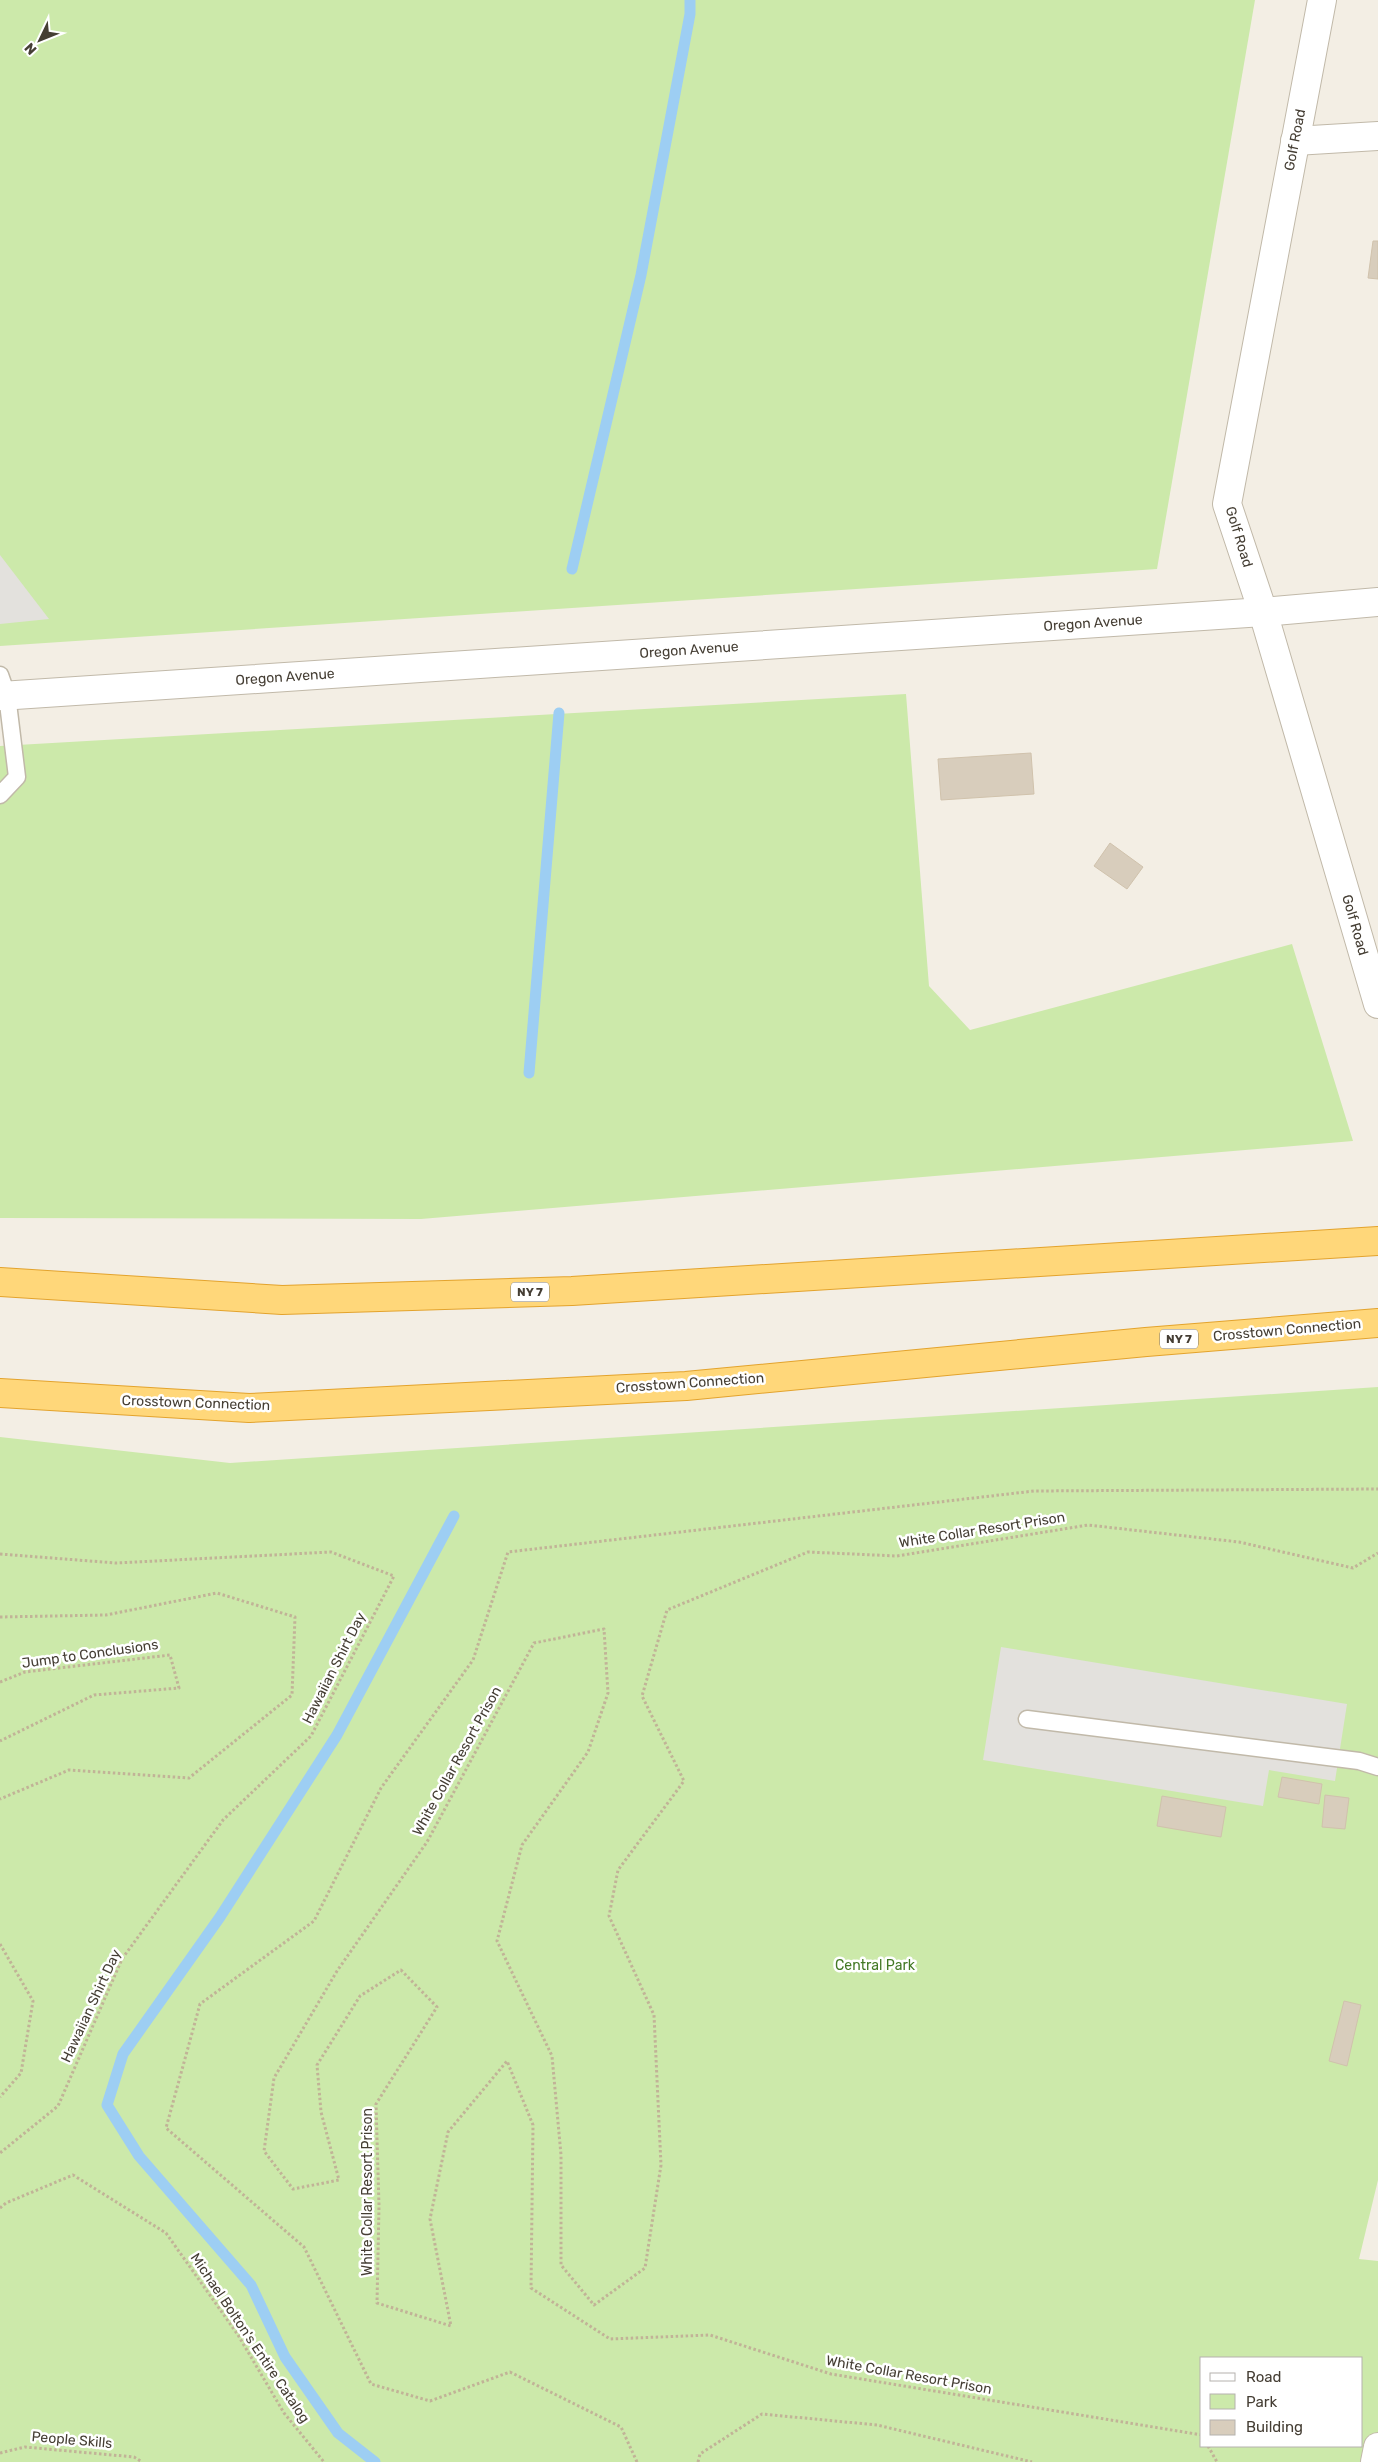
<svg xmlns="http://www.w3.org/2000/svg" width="1378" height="2462" font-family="Rubik,sans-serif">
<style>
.green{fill:#cce9aa;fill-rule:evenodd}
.parking{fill:#e3e1dd}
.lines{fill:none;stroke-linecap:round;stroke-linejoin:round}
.stream{stroke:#9dcef3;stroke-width:11}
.building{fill:#d8cdbc;stroke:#d0c2ac}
.service-casing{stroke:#c1b9a9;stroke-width:19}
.minor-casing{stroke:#c1b9a9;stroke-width:30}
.trunk-casing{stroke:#e3a32d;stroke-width:30}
.path{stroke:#c1b397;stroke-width:3;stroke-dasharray:2.5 2.5;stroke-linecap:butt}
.service{stroke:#fff;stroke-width:16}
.minor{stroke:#fff;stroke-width:28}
.trunk{stroke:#ffd77a;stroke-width:28}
.labels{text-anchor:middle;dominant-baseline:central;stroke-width:5;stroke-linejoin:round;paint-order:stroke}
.shield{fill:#fff;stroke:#7d7871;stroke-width:1}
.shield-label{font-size:12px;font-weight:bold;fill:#453e34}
.street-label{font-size:14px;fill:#453e34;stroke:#fff}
.park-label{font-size:14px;fill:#437925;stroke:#fff}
</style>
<rect width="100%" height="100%" fill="#f3eee4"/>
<g class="green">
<polygon points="0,0 1255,0 1157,569 0,646"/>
<polygon points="906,694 929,986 970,1030 1292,944 1353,1141 421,1219 0,1218 0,746"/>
<path d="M1378,1387V2180L1359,2259L1378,2261V2462H0V1437L230,1463ZM1202,2358H1362V2446H1202Z"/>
</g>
<g class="parking">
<polygon points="0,555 49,619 0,624"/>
<polygon points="1001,1647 1347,1704 1335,1781 1269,1770 1263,1806 983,1760"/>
</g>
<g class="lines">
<g class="stream">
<polyline points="572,569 641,275 690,14 690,0"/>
<polyline points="529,1073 559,713"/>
<polyline points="375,2462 338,2433 285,2357 251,2285 139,2156 107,2105 123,2054 220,1917 337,1735 454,1516"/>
</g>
</g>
<g class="building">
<polygon points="1373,241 1378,241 1378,279 1368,278"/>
<polygon points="1031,753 1034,794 941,800 938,759"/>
<polygon points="1110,843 1143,867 1127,889 1094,866"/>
<polygon points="1282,1777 1322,1784 1319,1804 1278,1797"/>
<polygon points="1325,1795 1349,1798 1345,1829 1322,1827"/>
<polygon points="1162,1796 1226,1807 1221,1837 1157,1826"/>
<polygon points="1344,2001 1361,2005 1347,2066 1329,2061"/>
</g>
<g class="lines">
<defs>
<g id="service">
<polyline points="0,675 7,695 17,777 0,795"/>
<polyline points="1027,1719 1359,1761 1378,1767"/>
</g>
<g id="minor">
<polyline points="1322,0 1227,504 1263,612 1378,1004"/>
<polyline points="1295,141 1378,136"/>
<polyline points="0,696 1263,612 1378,602"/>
<polyline points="1375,2462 1378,2447"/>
</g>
<g id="trunk">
<polyline points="0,1282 282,1300 572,1291 1378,1241"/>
<polyline points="0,1393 249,1408 686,1386 1146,1342 1378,1323"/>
</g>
</defs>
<use href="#service" class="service-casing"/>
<use href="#minor" class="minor-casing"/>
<use href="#trunk" class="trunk-casing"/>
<g class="path">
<polyline points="0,1554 116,1563 331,1552 394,1576 311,1736 223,1820 122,1959 58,2106 0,2153"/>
<polyline points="0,1617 106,1615 217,1593 295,1617 292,1695 189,1778 69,1770 0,1799"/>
<polyline points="0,1682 25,1672 170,1655 179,1688 94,1695 0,1741"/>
<polyline points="0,1944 33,2001 21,2073 0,2097"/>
<polyline points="0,2208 6,2203 73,2175 166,2233 238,2335 284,2413 324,2462"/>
<polyline points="1202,2435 831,2374 710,2335 610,2339 531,2288 533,2125 507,2061 448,2132 430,2219 451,2326 377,2303 379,2206 376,2104 437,2007 401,1970 360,1996 317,2065 321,2112 339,2180 293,2189 264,2151 274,2078 337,1971 427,1842 534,1643 604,1629 608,1693 588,1752 522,1845 497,1941 552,2056 561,2155 561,2265 594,2305 645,2268 661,2165 654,2015 609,1916 618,1870 684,1781 642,1696 667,1610 808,1552 897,1556 1088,1525 1239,1542 1353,1568 1378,1553"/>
<polyline points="1208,2446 1217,2462"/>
<polyline points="0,2453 25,2447 134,2457 142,2462"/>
<polyline points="637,2462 621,2427 510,2372 430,2401 371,2384 304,2247 166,2128 200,2004 314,1921 381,1788 473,1660 508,1552 1034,1491 1378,1489"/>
<polyline points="698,2462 700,2454 762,2414 877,2425 1032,2462"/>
</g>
<use href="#service" class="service"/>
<use href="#minor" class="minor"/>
<use href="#trunk" class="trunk"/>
</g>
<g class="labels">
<g class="shield">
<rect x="511" y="1282.5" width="38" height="19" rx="4"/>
<rect x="1160" y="1329.5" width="38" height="19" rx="4"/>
</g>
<g class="shield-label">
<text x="530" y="1292">NY 7</text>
<text x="1179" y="1339">NY 7</text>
</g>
<g class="street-label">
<text transform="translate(1295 140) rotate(-79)">Golf Road</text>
<text transform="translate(1239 537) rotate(73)">Golf Road</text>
<text transform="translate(1093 623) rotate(-4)">Oregon Avenue</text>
<text transform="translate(689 650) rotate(-4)">Oregon Avenue</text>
<text transform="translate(285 677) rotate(-4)">Oregon Avenue</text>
<text transform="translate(1355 925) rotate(74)">Golf Road</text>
<text transform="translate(1287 1330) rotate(-5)">Crosstown Connection</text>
<text transform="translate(690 1383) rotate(-4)">Crosstown Connection</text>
<text transform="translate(196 1403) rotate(2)">Crosstown Connection</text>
<text transform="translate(982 1530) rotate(-9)">White Collar Resort Prison</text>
<text transform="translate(90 1654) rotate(-8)">Jump to Conclusions</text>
<text transform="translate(334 1668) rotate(-63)">Hawaiian Shirt Day</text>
<text transform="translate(457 1761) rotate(-61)">White Collar Resort Prison</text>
<text transform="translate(91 2006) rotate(-65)">Hawaiian Shirt Day</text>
<text transform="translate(367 2192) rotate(-90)">White Collar Resort Prison</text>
<text transform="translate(250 2338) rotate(56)">Michael Bolton's Entire Catalog</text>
<text transform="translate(909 2375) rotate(10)">White Collar Resort Prison</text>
<text transform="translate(72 2440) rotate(5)">People Skills</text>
</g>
<g class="park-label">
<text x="875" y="1965">Central Park</text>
</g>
</g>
<rect x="1200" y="2357" width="162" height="90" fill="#ffffff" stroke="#b5b2ae"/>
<rect x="1210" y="2373" width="25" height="8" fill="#ffffff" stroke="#b5b2ae"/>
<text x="1246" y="2382" font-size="15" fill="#453e34">Road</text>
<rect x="1210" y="2394" width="25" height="15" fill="#cce9aa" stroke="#b5b2ae"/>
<text x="1246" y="2407" font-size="15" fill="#453e34">Park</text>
<rect x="1210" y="2420" width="25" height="15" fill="#d8cdbc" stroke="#b5b2ae"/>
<text x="1246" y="2432" font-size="15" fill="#453e34">Building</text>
<g transform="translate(40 40) rotate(227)" stroke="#ffffff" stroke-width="4" paint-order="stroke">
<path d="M0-4L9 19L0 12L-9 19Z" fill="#453e34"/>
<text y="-8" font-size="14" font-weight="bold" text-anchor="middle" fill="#453e34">N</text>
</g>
</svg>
